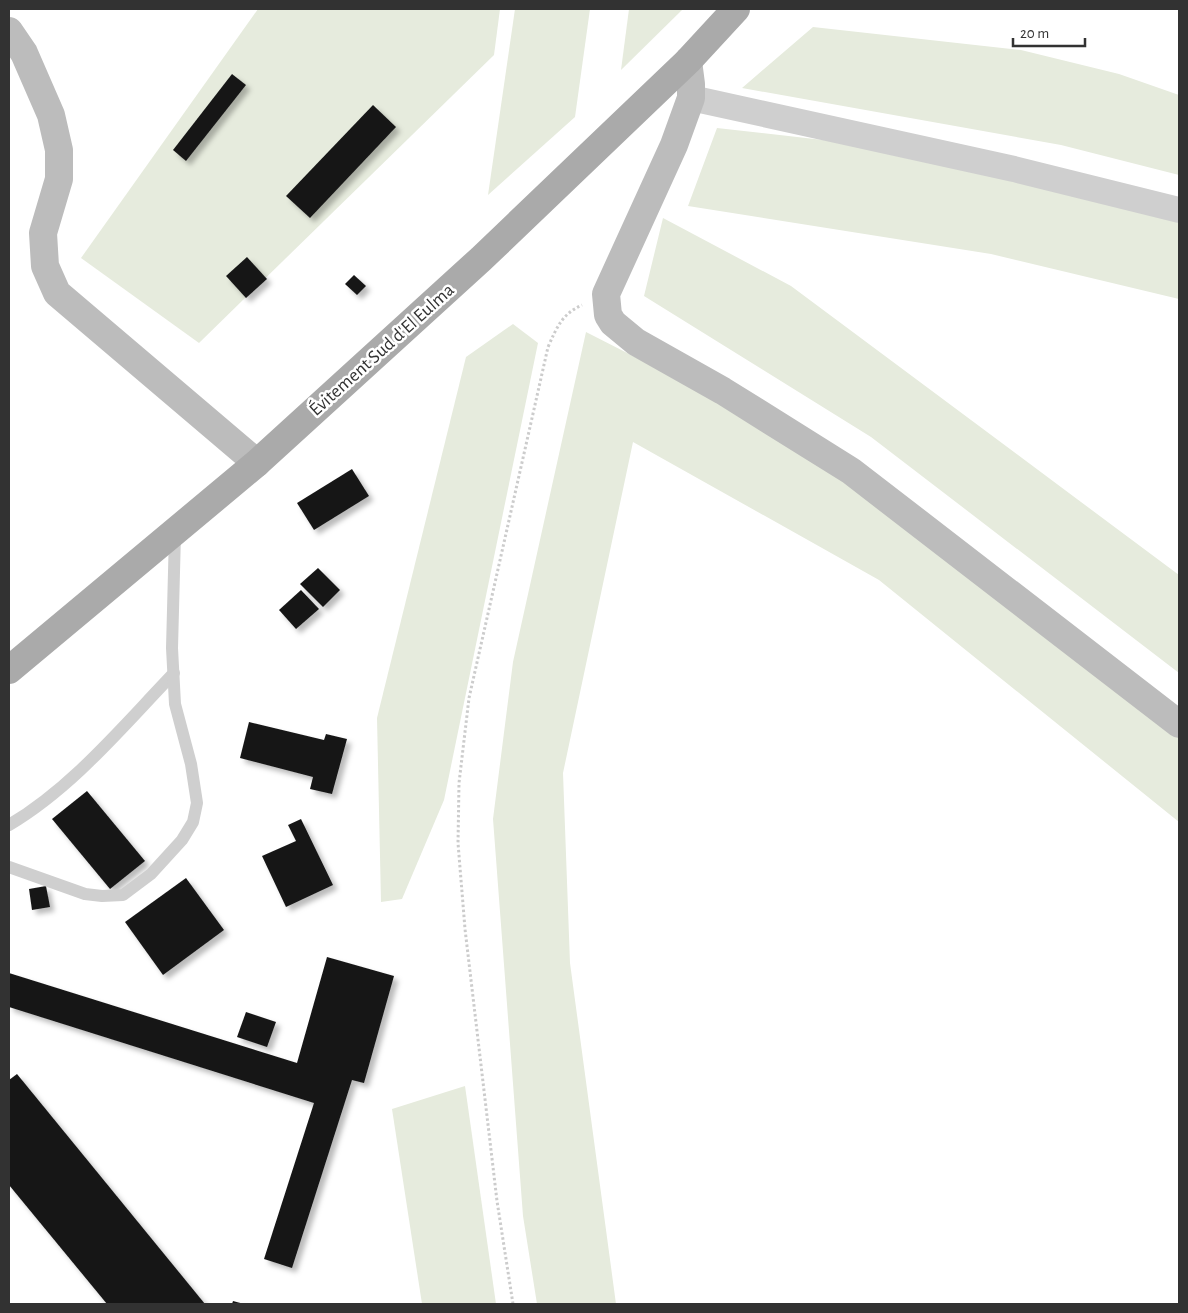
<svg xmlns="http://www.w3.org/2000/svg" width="1188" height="1313" font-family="'Alegreya Sans',sans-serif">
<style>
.green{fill:#e6ebdd}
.building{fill:#191919;filter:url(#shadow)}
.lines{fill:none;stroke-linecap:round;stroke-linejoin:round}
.path{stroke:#ccc;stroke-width:3;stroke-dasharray:2.5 2.5;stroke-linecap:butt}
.lane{stroke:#cfcfcf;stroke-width:12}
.street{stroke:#cfcfcf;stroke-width:26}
.secondary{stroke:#bcbcbc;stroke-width:28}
.primary{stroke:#aaa;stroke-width:28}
.labels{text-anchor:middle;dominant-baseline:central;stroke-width:5;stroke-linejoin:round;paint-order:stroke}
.street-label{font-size:19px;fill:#323232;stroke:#fff}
</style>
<defs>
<filter id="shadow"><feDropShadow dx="4.5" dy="4.5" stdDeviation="2.5" flood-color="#0004"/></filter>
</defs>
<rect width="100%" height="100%" fill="#fff"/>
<g class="green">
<polygon points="258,9 500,9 494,55 199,343 81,258"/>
<polygon points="515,9 590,9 575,117 488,195"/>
<polygon points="629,9 683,9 621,70"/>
<polygon points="813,27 1021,50 1119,74 1179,95 1179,175 1061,145 742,88"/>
<polygon points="717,128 972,157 1179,213 1179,299 991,254 688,206"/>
<polygon points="663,218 791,286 1179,575 1179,673 871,437 644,296"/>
<polygon points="513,324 538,343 444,800 402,899 381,902 377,718 466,357"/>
<polygon points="586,332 780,431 1179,721 1179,822 879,580 633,442 563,773 570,963 616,1304 537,1304 523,1216 493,819 513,662"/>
<polygon points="465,1086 496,1304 422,1304 392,1109"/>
</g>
<g class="building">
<polygon points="232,74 246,85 186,161 173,150"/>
<polygon points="373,105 396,127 310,218 286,196"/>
<polygon points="247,257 267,279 246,298 226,276"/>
<polygon points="354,275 366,286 357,295 345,284"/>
<polygon points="352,469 369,496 314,530 297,503"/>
<polygon points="318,568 340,590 323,607 300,584"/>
<polygon points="301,590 319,609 296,629 279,610"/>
<polygon points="249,722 324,740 326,734 347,739 332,794 310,789 313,777 240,758"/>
<polygon points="87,791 145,861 110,889 52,819"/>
<polygon points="301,819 333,885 286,907 262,856 296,841 288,825"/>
<polygon points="186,878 224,930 163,975 125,922"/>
<polygon points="46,886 50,907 32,910 29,889"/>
<polygon points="327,957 394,976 364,1083 352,1080 292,1268 264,1259 314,1103 9,1007 9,973 297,1063"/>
<polygon points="246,1012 276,1022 267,1047 237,1037"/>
<polygon points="17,1074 205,1304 107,1304 9,1185 9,1080"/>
<polygon points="233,1301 244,1304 232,1304"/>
</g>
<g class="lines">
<path class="path" d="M513,1304L497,1201L465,929L458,843L459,783L469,698L548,347C557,327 562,314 582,305"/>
<g class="lane">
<path d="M9,825C73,787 123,726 174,673"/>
<polyline points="9,867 85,894 102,896 123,895 151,874 182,840 193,822 197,803 191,764 175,704 172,648 175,534"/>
</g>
<polyline class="street" points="691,98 1014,169 1179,210"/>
<g class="secondary">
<polyline points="9,31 24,53 51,115 59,150 59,179 43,233 45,266 57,293 257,463"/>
<polyline points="688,61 691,84 691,98 674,145 606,294 608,315 613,323 636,342 723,391 851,471 1179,724"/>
</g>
<polyline class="primary" points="9,670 257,463 481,259 688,61 736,9"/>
</g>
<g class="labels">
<g class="street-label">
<text transform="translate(382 350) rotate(-42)">Évitement Sud d'El Eulma</text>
</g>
</g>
<rect width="1188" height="1313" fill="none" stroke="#323232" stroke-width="20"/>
<path d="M1013 38v8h72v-8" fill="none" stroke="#323232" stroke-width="2.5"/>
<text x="1020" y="38" font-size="15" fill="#323232" stroke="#ffffff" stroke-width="4" paint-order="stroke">20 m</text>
</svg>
